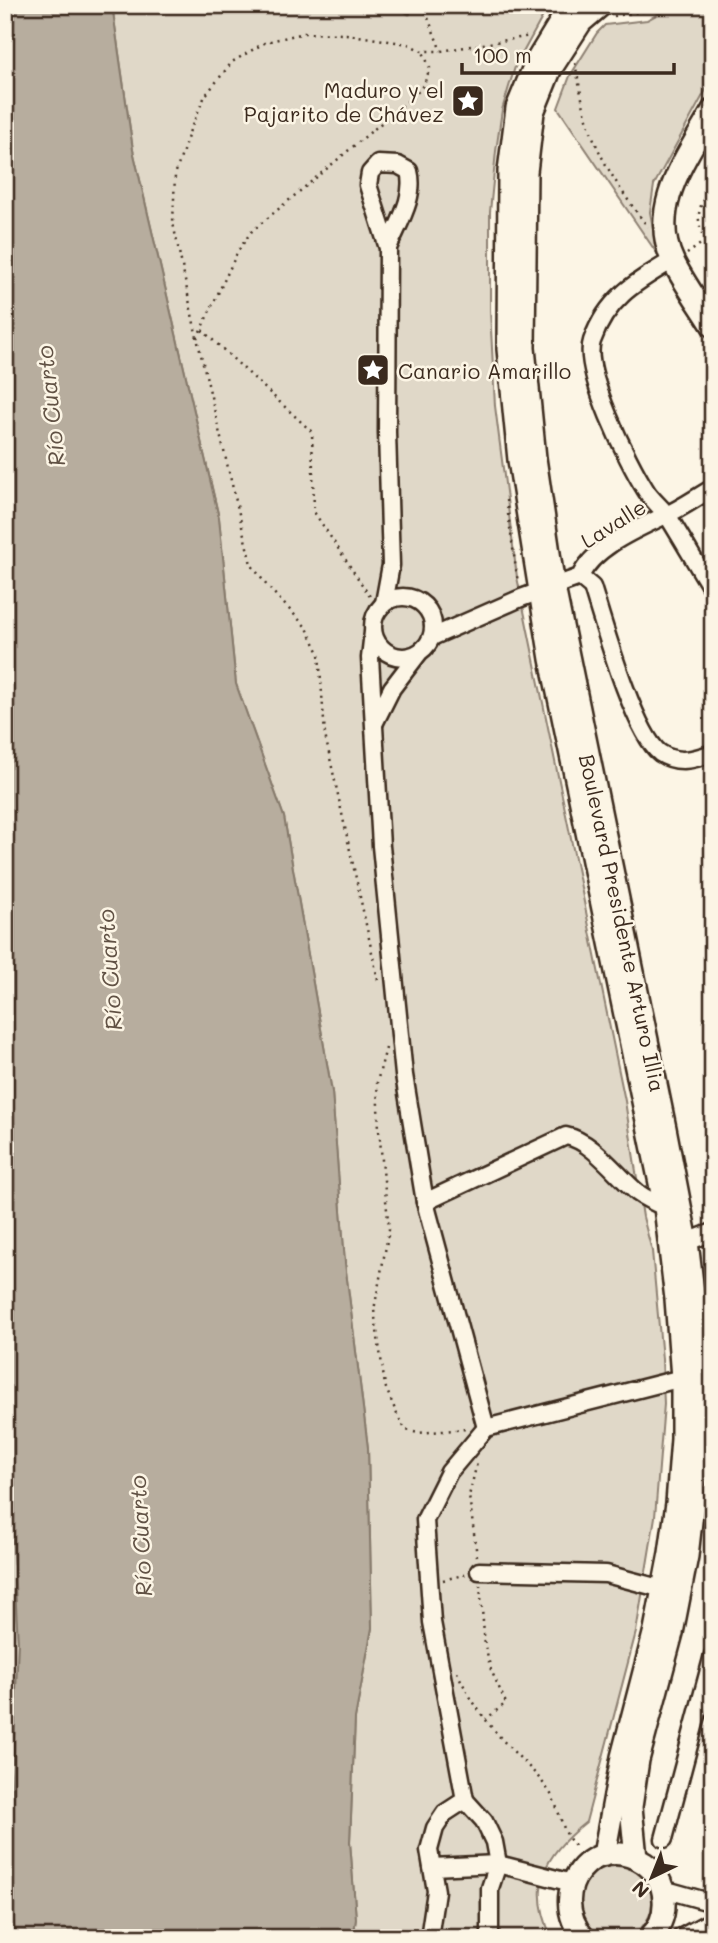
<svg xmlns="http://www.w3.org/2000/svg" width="718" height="1943" font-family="Mali,sans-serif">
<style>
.green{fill:#e0d8c8;stroke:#8e8173;stroke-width:2}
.water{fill:#b7ad9e;stroke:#85796b;stroke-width:2}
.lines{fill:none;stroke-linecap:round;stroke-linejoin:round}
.stream{stroke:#85796b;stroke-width:4.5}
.minor-casing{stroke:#3b2a1e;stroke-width:21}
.major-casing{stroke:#3b2a1e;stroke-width:26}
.path{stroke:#3b2a1e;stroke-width:2.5;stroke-dasharray:2 5;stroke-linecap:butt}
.minor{stroke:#fcf5e5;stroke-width:16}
.major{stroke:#fcf5e5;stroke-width:21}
.labels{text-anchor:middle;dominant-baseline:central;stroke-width:5;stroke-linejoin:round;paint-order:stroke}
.poi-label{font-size:21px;fill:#3b2a1e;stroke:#fcf5e5;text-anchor:end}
.street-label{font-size:21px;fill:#3b2a1e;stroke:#fcf5e5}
.water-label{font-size:23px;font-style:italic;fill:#605144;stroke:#fcf5e5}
</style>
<rect width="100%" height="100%" fill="#fcf5e5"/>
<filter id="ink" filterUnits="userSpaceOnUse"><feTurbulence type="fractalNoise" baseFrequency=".0143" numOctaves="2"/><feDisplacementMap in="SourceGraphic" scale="14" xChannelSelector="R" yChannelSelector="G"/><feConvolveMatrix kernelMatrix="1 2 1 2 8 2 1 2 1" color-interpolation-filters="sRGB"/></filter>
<g filter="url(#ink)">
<g class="green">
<path d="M112,5H549L515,67L502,110L496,151L490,212V310L495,406L517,577L625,1101L643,1217L652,1251L662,1359L664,1404L655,1517L636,1632L586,1822C543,1856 528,1886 552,1938H353L356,1919L350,1842L355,1718L372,1628L368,1448L345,1263L332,1092L284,817L236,684L219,518L133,150Z"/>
<polygon points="675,5 713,5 713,77 654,185 650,212 658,255 558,108 570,76 597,33 605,25 647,20"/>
<polygon points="5,1394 18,1643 8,1888 16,1938 5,1938"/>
<circle cx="616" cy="1902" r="36"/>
</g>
<polygon class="water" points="5,5 112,5 133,150 219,518 236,684 284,817 332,1092 345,1263 368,1448 372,1628 355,1718 350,1842 356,1919 353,1938 16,1938 8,1888 18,1643 5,1394"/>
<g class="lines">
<polyline class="stream" points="396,5 409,13"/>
<defs>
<g id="minor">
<path d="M673,260C636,282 607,298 592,341C582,370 628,462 645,489C651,500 662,507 669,518C684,542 698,567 713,591"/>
<path d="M580,577L592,587C603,622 634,733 660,753C678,765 695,759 713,753"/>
<circle cx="403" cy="627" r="30"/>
<path d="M384,603L391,565L387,432L388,248L368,185L370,173L378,164L398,165L409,171C416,197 398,224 388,248"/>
<polyline points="373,632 370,658 381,846 404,1075 425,1202 486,1428"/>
<path d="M432,637L521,598L580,577C593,547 637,529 666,515C682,508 697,497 713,488"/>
<polyline points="375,722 392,688 418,654"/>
<path d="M425,1202L566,1136C593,1141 617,1176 638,1193C649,1201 660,1205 672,1210"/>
<polyline points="687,1242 713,1232"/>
<polyline points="479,1571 606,1574 663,1589"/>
<polyline points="465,1800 484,1821 494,1842 498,1864 490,1888 490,1938"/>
<polyline points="664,1839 713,1655"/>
<polyline points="432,1867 498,1864 572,1883"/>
<polyline points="663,1889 713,1903"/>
<polyline points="429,1938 436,1891 429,1850 435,1828 445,1813 465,1800 432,1622 425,1520 449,1472 486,1428 682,1378"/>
<polyline points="680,1938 713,1920"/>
</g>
<g id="major">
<polyline points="567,5 564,16 536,62 517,108 509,171 508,349 519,460 551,659 665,1207 676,1299 682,1378 682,1439 677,1503 670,1553 655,1630 622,1757 604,1855"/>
<polyline points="601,5 581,22 550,70 533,112 526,172 524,348 535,458 554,587 665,1128 687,1242 694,1300 699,1393 698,1440 693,1504 687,1556 672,1633 638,1760 631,1807 636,1858"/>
<path d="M713,110C688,156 647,207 673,261C684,283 700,305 713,326"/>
<path d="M584,1938C544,1891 594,1830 644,1863C657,1872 663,1884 664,1899C665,1914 660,1928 649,1938"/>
</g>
</defs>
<use href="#minor" class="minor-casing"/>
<use href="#major" class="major-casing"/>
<g class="path">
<polyline points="423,5 441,51"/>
<polyline points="614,16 658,9 665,5"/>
<path d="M575,63C579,82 582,103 588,122C599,160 624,196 648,227"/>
<path d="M705,241C693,214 700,206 713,182"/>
<polyline points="687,254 713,235"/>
<polyline points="202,330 312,432 314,512 371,598"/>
<polyline points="197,338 238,251 251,232 416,94 424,84 430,68 423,52"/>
<polyline points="506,500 518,583"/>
<polyline points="378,980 325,735 319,653 307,628 267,586 251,564 197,338 173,223 175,175 190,130 205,96 232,62 266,42 304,33 346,34 408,44 422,51 441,51 531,36"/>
<polyline points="386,1048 377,1082 379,1130 389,1230 374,1310 385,1386 399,1419 406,1430 418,1433 467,1429"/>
<polyline points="477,1556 469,1496 477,1463"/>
<polyline points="443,1580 467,1574"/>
<polyline points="480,1585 485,1646 491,1670 506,1703 486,1719"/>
<path d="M457,1672C471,1702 490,1728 513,1751C527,1765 542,1779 552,1796C561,1814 562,1835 578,1849"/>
</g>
<use href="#minor" class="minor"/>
<use href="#major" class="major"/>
</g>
</g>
<defs>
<symbol id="sight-square" viewBox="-11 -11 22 22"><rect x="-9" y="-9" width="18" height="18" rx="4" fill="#3b2a1e" stroke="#fcf5e5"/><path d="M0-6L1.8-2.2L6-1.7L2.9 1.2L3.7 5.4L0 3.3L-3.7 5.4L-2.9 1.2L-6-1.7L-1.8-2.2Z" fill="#fff"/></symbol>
</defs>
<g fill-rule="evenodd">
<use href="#sight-square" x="449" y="82" width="38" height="38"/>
<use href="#sight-square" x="354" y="351" width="38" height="38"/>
</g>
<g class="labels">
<g class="poi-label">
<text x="444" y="89">Maduro y el<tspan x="444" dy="24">Pajarito de Chávez</tspan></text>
<text x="398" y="370" text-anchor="start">Canario Amarillo</text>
</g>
<g class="street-label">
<text transform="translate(613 523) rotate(-32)">Lavalle</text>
<text transform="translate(623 923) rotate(78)">Boulevard Presidente Arturo Illia</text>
</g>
<g class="water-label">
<text transform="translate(50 406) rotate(-96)">Río Cuarto</text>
<text transform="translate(109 970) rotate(-94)">Río Cuarto</text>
<text transform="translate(140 1536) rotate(-93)">Río Cuarto</text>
</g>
</g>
<rect width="718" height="1943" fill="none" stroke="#fcf5e5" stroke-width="28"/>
<rect x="14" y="14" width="690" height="1915" fill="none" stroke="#3b2a1e" stroke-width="2.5" filter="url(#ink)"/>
<g transform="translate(652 1877) rotate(223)" stroke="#fcf5e5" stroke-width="5" paint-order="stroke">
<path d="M0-5L12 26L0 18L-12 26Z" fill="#3b2a1e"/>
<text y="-10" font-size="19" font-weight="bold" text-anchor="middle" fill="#3b2a1e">N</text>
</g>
<path d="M462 63v10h212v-10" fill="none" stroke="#3b2a1e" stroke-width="3.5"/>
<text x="473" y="63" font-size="21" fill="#3b2a1e" stroke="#fcf5e5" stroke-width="5" paint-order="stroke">100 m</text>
</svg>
